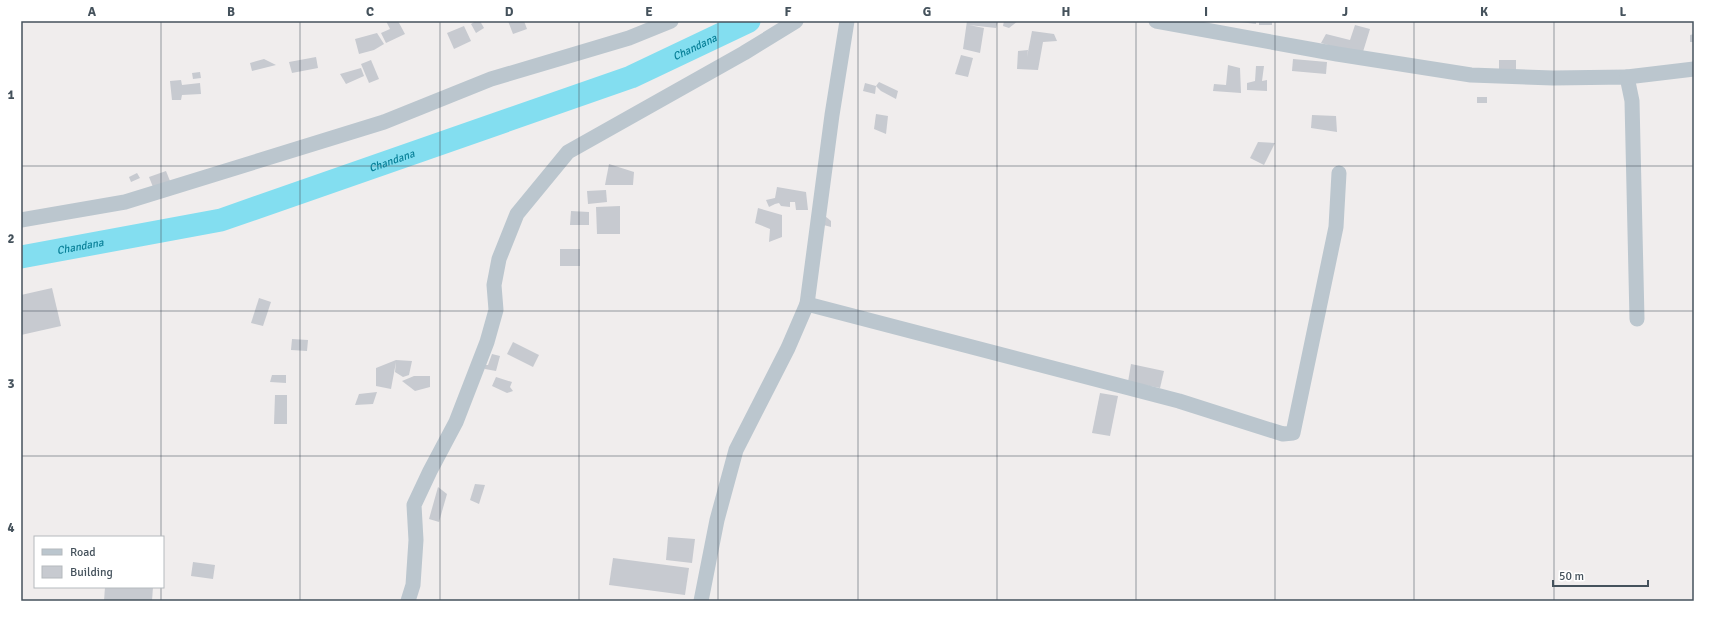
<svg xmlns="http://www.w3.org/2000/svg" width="1715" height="622" font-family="Signika,sans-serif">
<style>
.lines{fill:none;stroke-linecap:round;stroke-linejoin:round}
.river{stroke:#83def0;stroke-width:23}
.building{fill:#c7cad0}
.street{stroke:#bbc6ce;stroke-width:15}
.grid{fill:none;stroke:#45525c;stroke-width:1;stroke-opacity:0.55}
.labels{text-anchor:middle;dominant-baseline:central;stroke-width:3;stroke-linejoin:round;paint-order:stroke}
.water-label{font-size:11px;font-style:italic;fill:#077f97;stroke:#fff}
.neatline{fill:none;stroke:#45525c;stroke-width:1.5}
.grid-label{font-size:13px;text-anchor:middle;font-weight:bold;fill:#45525c}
</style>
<rect width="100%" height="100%" fill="#f0eded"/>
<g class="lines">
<path class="river" id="s1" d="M21,257L221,220L631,77L749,21"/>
</g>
<g class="building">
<polygon points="386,21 398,21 405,34 386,43 381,33 390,29"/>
<polygon points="476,21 480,21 484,28 476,33 471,24"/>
<polygon points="508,21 524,21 527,29 513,34"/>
<polygon points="967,21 998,21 996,28 969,25 984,28 980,53 963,49"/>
<polygon points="1004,21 1018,21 1009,28 1003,26"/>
<polygon points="1232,21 1256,21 1256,24"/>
<rect x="1259" y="21" width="13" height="4"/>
<polygon points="1355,25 1370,29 1362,55 1321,43 1326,34 1350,40"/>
<polygon points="464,26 471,41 454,49 447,33"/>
<polygon points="1032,31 1054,34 1057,41 1043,42 1038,70 1017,69 1018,51 1028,50 1027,57"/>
<polygon points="377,33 384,44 374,50 359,54 355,39"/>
<polygon points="1694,34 1694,42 1690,42 1690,35"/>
<polygon points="961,55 973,58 968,77 955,74"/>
<polygon points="316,57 318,68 292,73 289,62"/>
<polygon points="264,59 276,65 252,71 250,63"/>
<polygon points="1293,59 1327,62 1326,74 1292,71"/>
<polygon points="371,60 379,79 369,83 361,64"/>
<rect x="1499" y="60" width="17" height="11"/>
<polygon points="1228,65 1240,68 1241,93 1213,91 1214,84 1226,85"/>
<polygon points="1256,66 1264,66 1262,81 1267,80 1267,91 1247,90 1247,83 1255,81"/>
<polygon points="361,68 364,76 346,84 340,74"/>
<polygon points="200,72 201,78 193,79 192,73"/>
<polygon points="181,80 182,85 200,83 201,94 182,95 181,100 172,100 170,81"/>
<polygon points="879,82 898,91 896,99 881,91 876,86 875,94 863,91 865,83 876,86"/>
<rect x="1477" y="97" width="10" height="6"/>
<polygon points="876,114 888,116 886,134 874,129"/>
<polygon points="1312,115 1336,116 1337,132 1311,128"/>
<polygon points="1258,142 1275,143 1264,165 1250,158"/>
<polygon points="609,164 634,172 633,185 605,185"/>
<polygon points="166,171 170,181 153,187 149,177"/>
<polygon points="137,173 140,178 131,182 129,177"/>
<polygon points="777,187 806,192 808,210 796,210 795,202 790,202 790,207 781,206 779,203 775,204 769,207 766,200 775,198"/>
<polygon points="606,190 607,202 588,204 587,191"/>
<polygon points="620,206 620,234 597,234 596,207"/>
<polygon points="758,208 782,215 782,237 769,242 770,229 755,223"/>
<polygon points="571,211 589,212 589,225 570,225"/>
<polygon points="825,216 831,221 831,227 820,224"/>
<rect x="560" y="249" width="20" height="17"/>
<polygon points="52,288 61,326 21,335 21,295"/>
<polygon points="259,298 271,302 263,326 251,323"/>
<polygon points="292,339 308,340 307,351 291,350"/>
<polygon points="513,342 539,355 533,367 507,354"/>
<polygon points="492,354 500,356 496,371 485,369 481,365 488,365"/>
<polygon points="396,360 412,361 409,375 403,377 395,372 396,362 391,389 376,386 376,368"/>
<polygon points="1131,364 1164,371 1160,388 1128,382"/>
<polygon points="272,375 286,375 286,383 270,382"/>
<polygon points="414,376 430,376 430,387 415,391 402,381"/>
<polygon points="496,377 512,382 510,387 513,391 507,393 492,386"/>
<polygon points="377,392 373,404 355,405 359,394"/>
<polygon points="1100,393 1118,396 1110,436 1092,433"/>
<polygon points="275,395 287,395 287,424 274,424"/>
<polygon points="475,484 485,485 479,504 470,500"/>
<polygon points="438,487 447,494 439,522 429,519"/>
<polygon points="668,537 695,539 692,563 666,560"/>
<polygon points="613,558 689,568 685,595 609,585"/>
<polygon points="193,562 215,565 213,579 191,576"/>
<polygon points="105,587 153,587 152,601 104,601"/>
</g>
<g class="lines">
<g class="street">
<polyline points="1156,21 1337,54 1471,75 1553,78 1627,77 1632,101 1637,319"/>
<polyline points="1627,77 1694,69"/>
<polyline points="21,220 125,202 384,122 491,79 629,38 671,21"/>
<polyline points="807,304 832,115 847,21"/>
<polyline points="408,601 413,585 416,540 414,505 430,471 456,422 487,342 496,310 494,285 499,259 517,214 568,152 744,53 796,21"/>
<polyline points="701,601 717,520 736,450 788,348 807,304 1179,401 1283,434 1293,433 1336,227 1339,173"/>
</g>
</g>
<path class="grid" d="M161,21V537M300,21V601M440,21V601M579,21V601M718,21V601M858,21V601M997,21V601M1136,21V601M1275,21V601M1414,21V601M1554,21V601M21,166H1694M21,311H1694M21,456H1694M161,587V601"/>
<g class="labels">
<g class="water-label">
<text stroke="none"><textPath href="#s1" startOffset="708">Chandana</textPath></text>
<text stroke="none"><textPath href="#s1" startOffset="384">Chandana</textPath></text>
<text stroke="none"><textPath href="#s1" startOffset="60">Chandana</textPath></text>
</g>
</g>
<rect width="1715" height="622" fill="none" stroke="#ffffff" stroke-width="44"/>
<rect x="34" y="536" width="130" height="52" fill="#ffffff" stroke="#b5babe"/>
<rect x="42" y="549" width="20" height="6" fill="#bbc6ce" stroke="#b5babe"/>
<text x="70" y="556" font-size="12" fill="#45525c">Road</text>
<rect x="42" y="566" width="20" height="12" fill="#c7cad0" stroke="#b5babe"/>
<text x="70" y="576" font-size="12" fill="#45525c">Building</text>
<path d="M1553 580v6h95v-6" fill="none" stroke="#45525c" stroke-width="2"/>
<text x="1559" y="580" font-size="12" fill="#45525c" stroke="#ffffff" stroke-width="3" paint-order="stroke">50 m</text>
<rect x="22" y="22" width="1671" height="578" class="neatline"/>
<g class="grid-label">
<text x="92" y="16">A</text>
<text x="231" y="16">B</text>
<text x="370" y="16">C</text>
<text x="509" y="16">D</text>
<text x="649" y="16">E</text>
<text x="788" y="16">F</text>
<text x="927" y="16">G</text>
<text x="1066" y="16">H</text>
<text x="1206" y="16">I</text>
<text x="1345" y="16">J</text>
<text x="1484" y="16">K</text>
<text x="1623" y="16">L</text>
<text x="11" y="99">1</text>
<text x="11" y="243">2</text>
<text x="11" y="388">3</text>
<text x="11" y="532">4</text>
</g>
</svg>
